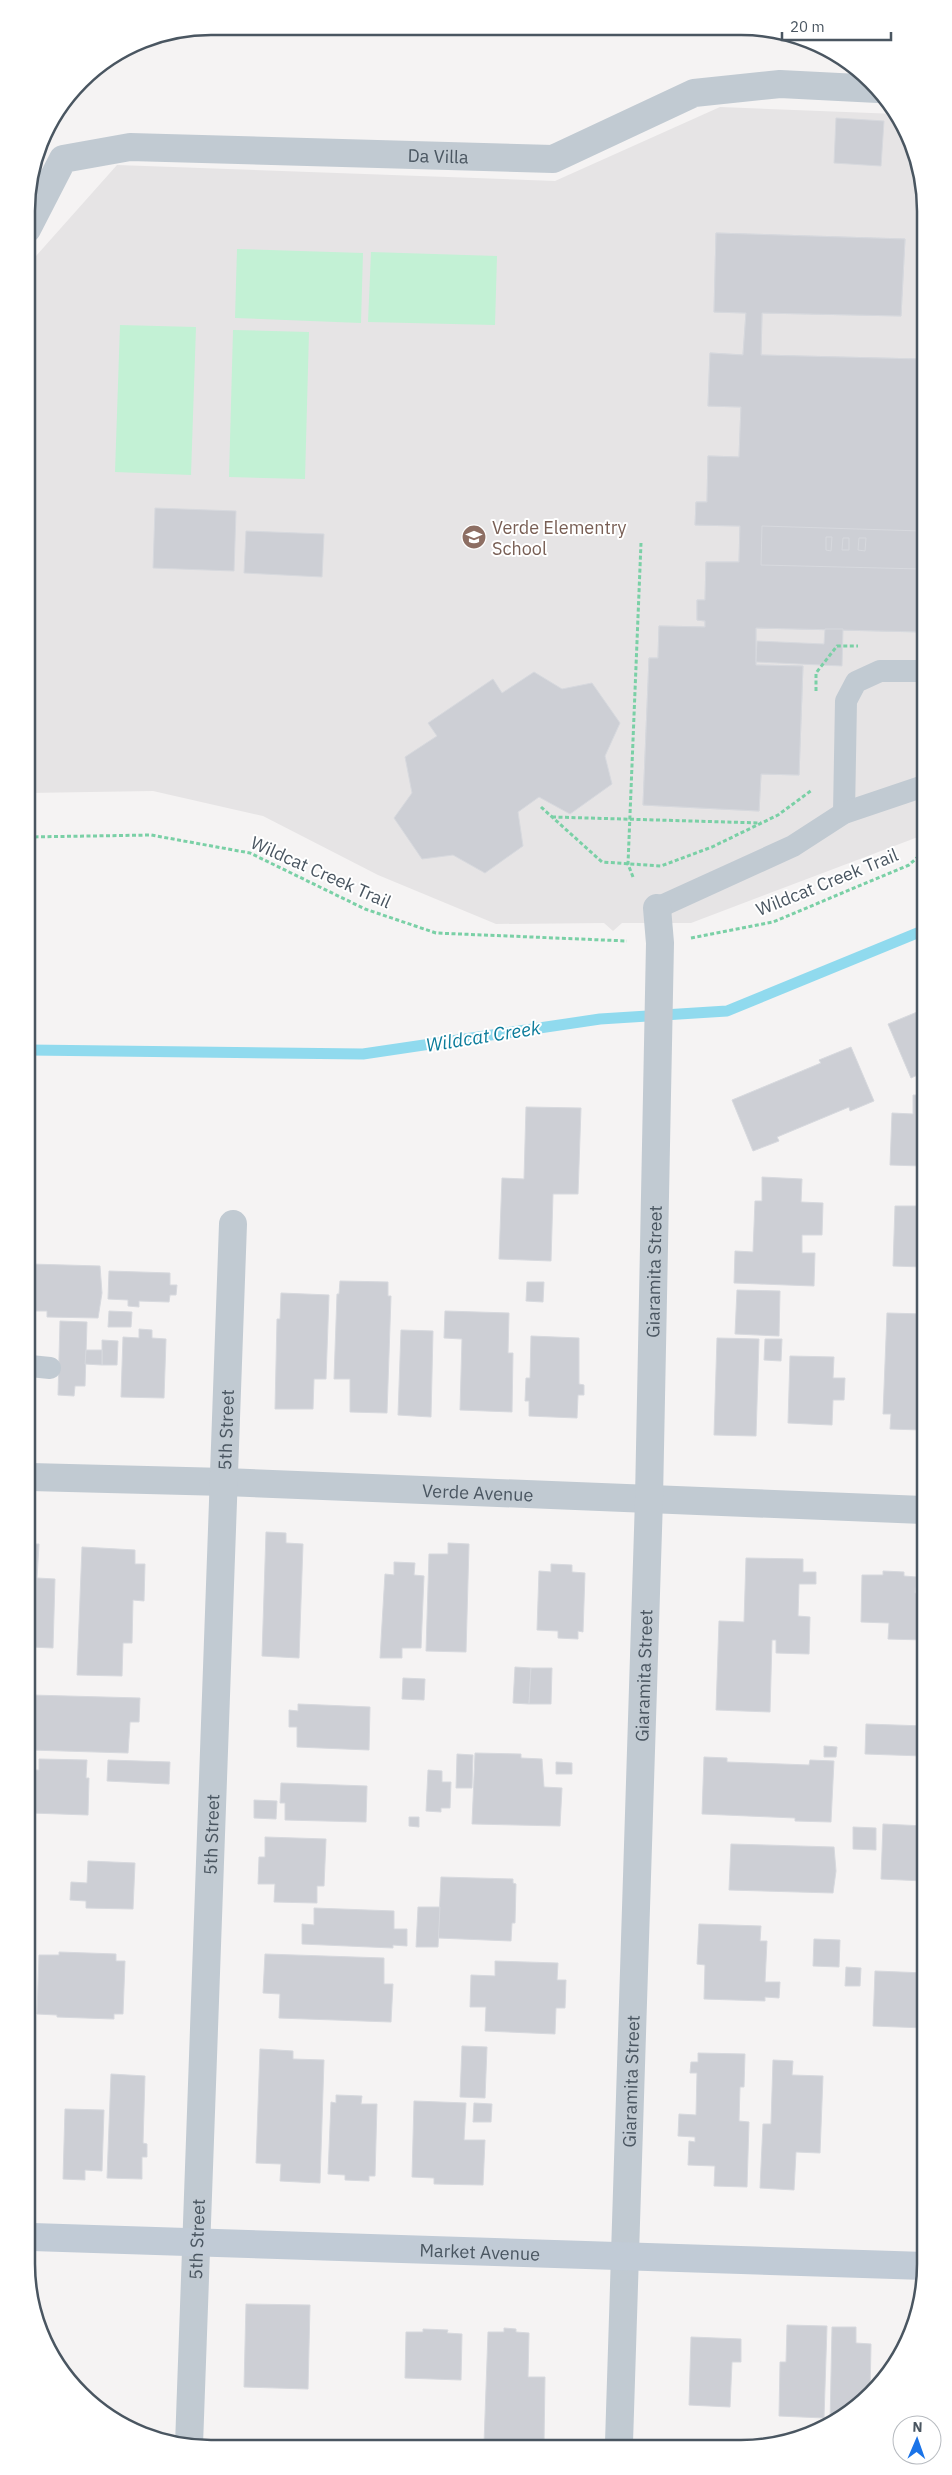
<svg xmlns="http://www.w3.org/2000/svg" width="952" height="2475" font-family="'IBM Plex Sans',sans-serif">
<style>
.education{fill:#e6e4e5}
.green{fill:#c3f1d5}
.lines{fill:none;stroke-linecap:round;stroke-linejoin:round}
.stream{stroke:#90daee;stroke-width:11}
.building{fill:#cdcfd5;stroke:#d7d9de}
.path{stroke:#7ad0a6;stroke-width:3;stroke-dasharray:4 2.5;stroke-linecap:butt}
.lane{stroke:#c1cad2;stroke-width:22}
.street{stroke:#c1cad2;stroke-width:28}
.secondary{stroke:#c1cbd6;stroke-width:28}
.labels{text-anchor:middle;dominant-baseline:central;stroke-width:4;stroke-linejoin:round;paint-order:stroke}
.street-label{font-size:18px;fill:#4a5661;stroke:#fff}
.education-label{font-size:18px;fill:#785e54;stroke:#fff;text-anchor:start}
.water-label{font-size:19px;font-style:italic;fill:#0c7c9b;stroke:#fff}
.rim{fill:none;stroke:#4a5661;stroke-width:2.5}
</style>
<rect width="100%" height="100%" fill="#f5f3f3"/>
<polygon class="education" points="720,107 897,114 920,164 921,832 918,837 691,923 622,923 613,931 604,923 496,924 378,875 263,816 153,791 28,793 28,265 117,165 555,181"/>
<g class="green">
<polygon points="237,249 363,253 361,323 235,318"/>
<polygon points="371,252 497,256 495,325 368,322"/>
<polygon points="120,325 196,327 191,475 115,472"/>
<polygon points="233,330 309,332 305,479 229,477"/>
</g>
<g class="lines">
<polyline class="stream" points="29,1050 363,1054 600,1019 727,1011 922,931"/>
</g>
<g class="building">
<polygon points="836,118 884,121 881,166 834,163"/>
<polygon points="716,233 905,239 901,316 762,313 761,355 920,359 920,428 764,423 762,459 920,464 921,632 756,628 756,665 803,666 799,775 761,774 759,811 643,805 649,658 658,658 659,626 705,627 705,621 697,620 697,600 705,600 706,562 739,562 740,526 695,525 696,502 707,502 708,456 739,457 741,407 708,406 710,353 743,355 746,313 714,312"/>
<polygon points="716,233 905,239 901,316 762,313 761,355 920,359 921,531 762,526 761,565 921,569 921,632 756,628 756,665 803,666 799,775 761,774 759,811 643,805 649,658 658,658 659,626 705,627 705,621 697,620 697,600 705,600 706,562 739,562 740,526 695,525 696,502 707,502 708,456 739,457 741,407 708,406 710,353 743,355 746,313 714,312"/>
<polygon points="155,508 236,511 234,571 153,568"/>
<polygon points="246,531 324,534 322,577 244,573"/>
<polygon points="826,537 832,537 831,551 826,550"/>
<polygon points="843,538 849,538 849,550 842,550"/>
<polygon points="859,538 866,538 865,551 858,550"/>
<polygon points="825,629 843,629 842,666 756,662 757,641 824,644"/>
<polygon points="534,672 562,689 592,683 620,723 605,756 612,784 570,814 539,797 518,812 523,846 485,873 453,855 422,859 394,818 412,793 405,757 437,736 428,723 493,679 502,693"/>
<polygon points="922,1010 922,1073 911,1078 888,1024"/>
<polygon points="851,1047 874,1101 850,1111 849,1107 777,1137 779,1141 753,1151 732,1100 821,1063 819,1060"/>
<polygon points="913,1095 922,1095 922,1166 890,1165 892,1113 913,1114"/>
<polygon points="526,1107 581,1108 578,1194 553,1194 551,1261 499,1259 502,1178 524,1179"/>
<polygon points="762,1177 802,1179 801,1202 823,1203 822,1235 802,1235 802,1253 815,1253 814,1286 734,1283 735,1251 753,1252 755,1201 762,1201"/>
<polygon points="895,1206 922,1206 923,1267 893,1266"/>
<polygon points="30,1264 100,1266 102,1293 98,1318 47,1317 47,1311 30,1311"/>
<polygon points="109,1271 170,1273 170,1285 177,1285 176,1295 170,1295 169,1302 139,1301 139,1307 128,1306 128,1300 108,1299"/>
<polygon points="340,1281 388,1282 388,1296 391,1296 387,1413 350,1412 350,1379 334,1379 337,1294 339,1294"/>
<polygon points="527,1282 544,1282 543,1302 526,1301"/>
<polygon points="737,1290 780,1291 779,1336 735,1334"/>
<polygon points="281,1293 329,1295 326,1379 314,1379 313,1409 275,1409 277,1319 280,1319"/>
<polygon points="109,1311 132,1312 131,1327 108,1327"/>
<polygon points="445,1311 509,1313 508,1353 513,1353 512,1412 460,1410 462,1339 444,1338"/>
<polygon points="887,1313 923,1314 923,1415 921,1415 921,1430 890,1429 891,1414 883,1414"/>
<polygon points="60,1321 87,1322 85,1386 75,1386 74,1396 58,1395"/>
<polygon points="139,1329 152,1330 152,1338 166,1339 164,1398 121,1397 123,1337 139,1338"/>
<polygon points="401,1330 433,1331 431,1417 398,1415"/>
<polygon points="531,1336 579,1338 579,1384 584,1385 584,1395 578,1395 577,1418 529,1416 529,1401 525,1401 526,1378 530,1378"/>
<polygon points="717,1338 759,1339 756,1436 714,1435"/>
<polygon points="765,1339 782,1339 781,1361 764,1360"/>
<polygon points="102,1340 118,1341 117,1365 102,1365"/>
<polygon points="86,1350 102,1350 102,1365 85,1364"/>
<polygon points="790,1356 834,1357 833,1378 845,1378 844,1400 833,1400 832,1425 788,1423"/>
<polygon points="266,1532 286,1533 286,1543 303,1544 299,1658 262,1656"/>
<polygon points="448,1543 469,1544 466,1652 426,1651 429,1554 448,1554"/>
<polygon points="30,1544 39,1544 37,1578 55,1579 53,1648 31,1647"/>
<polygon points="82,1547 135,1550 135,1564 145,1564 144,1601 133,1600 132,1643 123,1643 122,1676 77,1675"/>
<polygon points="746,1558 803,1559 803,1572 816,1572 816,1584 799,1584 798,1616 810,1617 809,1654 776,1653 776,1640 772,1640 770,1712 716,1710 719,1621 744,1622"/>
<polygon points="394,1562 415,1563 414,1575 424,1576 421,1648 402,1648 402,1658 380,1658 385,1574 394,1575"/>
<polygon points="551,1564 572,1565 572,1572 585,1573 583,1632 578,1631 578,1639 558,1638 558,1631 537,1630 539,1571 551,1572"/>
<polygon points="883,1571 904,1572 904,1576 916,1577 915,1593 923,1593 924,1640 888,1639 889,1623 861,1622 862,1575 883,1575"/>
<polygon points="515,1667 531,1668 529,1704 513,1703"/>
<polygon points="531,1668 552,1668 551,1704 529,1704"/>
<polygon points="403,1678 425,1679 424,1700 402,1699"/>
<polygon points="31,1695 140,1698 139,1722 130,1722 128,1753 31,1750"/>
<polygon points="298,1704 370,1707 369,1750 297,1747 297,1727 289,1727 289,1710 298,1711"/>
<polygon points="866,1724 924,1726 923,1756 865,1754"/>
<polygon points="824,1746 837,1747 836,1757 824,1757"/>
<polygon points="475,1753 521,1754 521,1758 542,1759 544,1787 562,1788 560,1826 472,1824"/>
<polygon points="457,1754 473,1755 472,1788 456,1788"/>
<polygon points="704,1757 727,1758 727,1762 809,1765 810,1760 834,1761 831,1822 795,1821 795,1818 702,1814"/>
<polygon points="39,1759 87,1760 86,1778 89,1778 88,1815 32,1813 31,1770 39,1770"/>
<polygon points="108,1760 170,1762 169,1784 107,1781"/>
<polygon points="556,1762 572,1763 572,1774 556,1774"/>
<polygon points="428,1770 442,1771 442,1782 451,1782 450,1808 441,1808 441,1812 426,1811"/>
<polygon points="281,1783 367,1786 366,1822 285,1820 285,1803 280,1803"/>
<polygon points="254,1800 277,1801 276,1819 254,1818"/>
<polygon points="409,1817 419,1817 419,1827 409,1826"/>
<polygon points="883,1824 924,1826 924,1881 881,1879"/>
<polygon points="853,1827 876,1828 876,1850 853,1849"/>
<polygon points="265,1837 326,1839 324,1886 317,1886 317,1903 274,1902 275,1884 258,1884 259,1857 265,1857"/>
<polygon points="731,1844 834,1847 836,1871 833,1893 729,1890"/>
<polygon points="88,1861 135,1863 133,1909 86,1908 86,1901 70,1900 71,1882 87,1883"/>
<polygon points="441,1877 513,1879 513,1883 516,1884 515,1923 512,1923 511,1941 438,1938"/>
<polygon points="919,1896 924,1897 924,1942 918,1942"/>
<polygon points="418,1907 440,1907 438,1947 416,1947"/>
<polygon points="314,1908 394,1911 394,1929 407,1929 407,1946 393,1945 393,1948 302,1944 302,1924 314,1925"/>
<polygon points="699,1924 761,1926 760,1941 767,1941 765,1982 780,1982 779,1998 765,1997 765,2001 704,1999 705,1965 697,1964"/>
<polygon points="814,1939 840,1940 839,1967 813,1966"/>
<polygon points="59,1952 116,1954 116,1961 125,1961 123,2014 114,2014 114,2019 57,2017 57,2015 37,2014 39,1955 59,1955"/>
<polygon points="265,1954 384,1958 384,1984 393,1984 391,2022 279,2018 280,1994 263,1993"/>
<polygon points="495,1961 558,1963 557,1980 566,1980 565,2008 556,2008 555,2034 485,2031 486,2007 470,2007 471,1975 495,1976"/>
<polygon points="846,1967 861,1968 860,1986 845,1986"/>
<polygon points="875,1971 925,1973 925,2028 873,2026"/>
<polygon points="462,2046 487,2047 485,2098 460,2097"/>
<polygon points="260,2049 293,2051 293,2059 324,2060 320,2183 280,2181 281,2164 256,2163"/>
<polygon points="698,2053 745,2054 744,2087 740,2087 739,2121 749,2122 747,2187 714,2186 715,2166 688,2165 689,2141 695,2142 695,2137 678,2136 679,2114 696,2115 697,2073 690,2073 691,2062 698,2062"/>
<polygon points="773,2060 793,2061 792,2075 823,2076 820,2153 796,2152 794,2190 760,2188 763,2124 771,2124"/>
<polygon points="111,2074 145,2076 143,2143 147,2144 147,2157 142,2157 142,2179 107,2178"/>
<polygon points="336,2095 362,2096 361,2104 377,2104 375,2176 369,2176 369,2181 345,2180 345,2175 328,2174 331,2102 336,2103"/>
<polygon points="414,2101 466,2103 464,2140 485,2140 483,2185 434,2184 434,2178 412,2177"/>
<polygon points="474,2103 492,2104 491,2122 473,2122"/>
<polygon points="65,2109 104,2110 102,2171 85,2170 85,2180 63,2179"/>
<polygon points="925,2157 925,2199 923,2199"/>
<polygon points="246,2304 310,2305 308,2389 244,2387"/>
<polygon points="787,2325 827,2326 824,2418 779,2416 780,2362 786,2362"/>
<polygon points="832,2327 856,2327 856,2343 871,2344 870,2394 843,2418 830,2424"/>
<polygon points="504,2328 516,2329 516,2332 529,2333 528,2377 545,2377 544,2443 484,2444 488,2332 504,2332"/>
<polygon points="423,2329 448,2330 447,2333 462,2334 461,2380 405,2378 406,2332 423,2332"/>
<polygon points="691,2337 741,2339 741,2362 732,2362 730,2407 689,2405"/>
<polygon points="262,2441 364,2444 262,2445"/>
</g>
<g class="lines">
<g class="path">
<polyline points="816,691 816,673 837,646 858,646"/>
<polyline points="541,807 602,862 661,866 712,847 778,815 812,790"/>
<polyline points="552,817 761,823"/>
<polyline points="28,837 151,835 250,853 365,909 436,933 627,941"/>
<polyline points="633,877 628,864 641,543"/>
<polyline points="691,938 773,922 909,865 921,854"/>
</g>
<g class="lane">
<polyline points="844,813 846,701 856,682 880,671 921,671"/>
<polyline points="657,908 793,846 844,813 921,787"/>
<polyline points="30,1366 50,1368"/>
</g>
<g class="street">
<path id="s1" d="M27,229L63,159L130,147L553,159L694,93L780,84L878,89"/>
<path id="s2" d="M30,1477L225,1482L923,1510"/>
<path id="s3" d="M619,2443L649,1499L660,943L657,908"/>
<path id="s4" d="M189,2445L233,1224"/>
</g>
<path class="secondary" id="s5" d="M32,2237L925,2266"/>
</g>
<defs>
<symbol id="school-disc" viewBox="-11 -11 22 22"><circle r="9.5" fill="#8d6e63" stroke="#fff"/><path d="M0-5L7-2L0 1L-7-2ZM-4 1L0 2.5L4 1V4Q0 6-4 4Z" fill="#fff"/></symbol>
</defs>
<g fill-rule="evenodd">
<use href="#school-disc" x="460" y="523" width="28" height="28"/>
</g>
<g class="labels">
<g class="street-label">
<text stroke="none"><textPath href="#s1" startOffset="455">Da Villa</textPath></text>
<text transform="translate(321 872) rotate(24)">Wildcat Creek Trail</text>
<text transform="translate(827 882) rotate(-22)">Wildcat Creek Trail</text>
<text stroke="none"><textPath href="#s3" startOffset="1172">Giaramita Street</textPath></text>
<text stroke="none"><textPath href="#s4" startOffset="1016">5th Street</textPath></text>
<text stroke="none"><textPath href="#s2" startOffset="448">Verde Avenue</textPath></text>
<text stroke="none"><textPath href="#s3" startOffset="768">Giaramita Street</textPath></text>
<text stroke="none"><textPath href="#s4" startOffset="611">5th Street</textPath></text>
<text stroke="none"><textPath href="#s3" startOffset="362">Giaramita Street</textPath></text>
<text stroke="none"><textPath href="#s4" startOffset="206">5th Street</textPath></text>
<text stroke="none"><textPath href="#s5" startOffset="448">Market Avenue</textPath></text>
</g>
<g class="education-label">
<text x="492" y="527">Verde Elementry<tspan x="492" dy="21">School</tspan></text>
</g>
<g class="water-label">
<text transform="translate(483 1036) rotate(-9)">Wildcat Creek</text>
</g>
</g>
<path d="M0 0H952V2475H0ZM211 35H741A176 176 0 0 1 917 211V2264A176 176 0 0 1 741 2440H211A176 176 0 0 1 35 2264V211A176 176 0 0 1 211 35Z" fill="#fff" fill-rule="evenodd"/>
<path class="rim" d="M211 35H741A176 176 0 0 1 917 211V2264A176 176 0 0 1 741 2440H211A176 176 0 0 1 35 2264V211A176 176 0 0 1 211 35Z"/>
<g transform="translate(917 2440) rotate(2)"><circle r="24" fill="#ffffff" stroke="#b7bbc0"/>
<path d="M0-4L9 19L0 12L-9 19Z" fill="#1a73e8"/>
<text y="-8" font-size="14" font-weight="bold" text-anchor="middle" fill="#4a5661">N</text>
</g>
<path d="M782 32v8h109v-8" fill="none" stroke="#4a5661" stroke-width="2.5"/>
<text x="790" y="32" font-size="15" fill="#4a5661" stroke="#ffffff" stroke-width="4" paint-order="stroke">20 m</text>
</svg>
